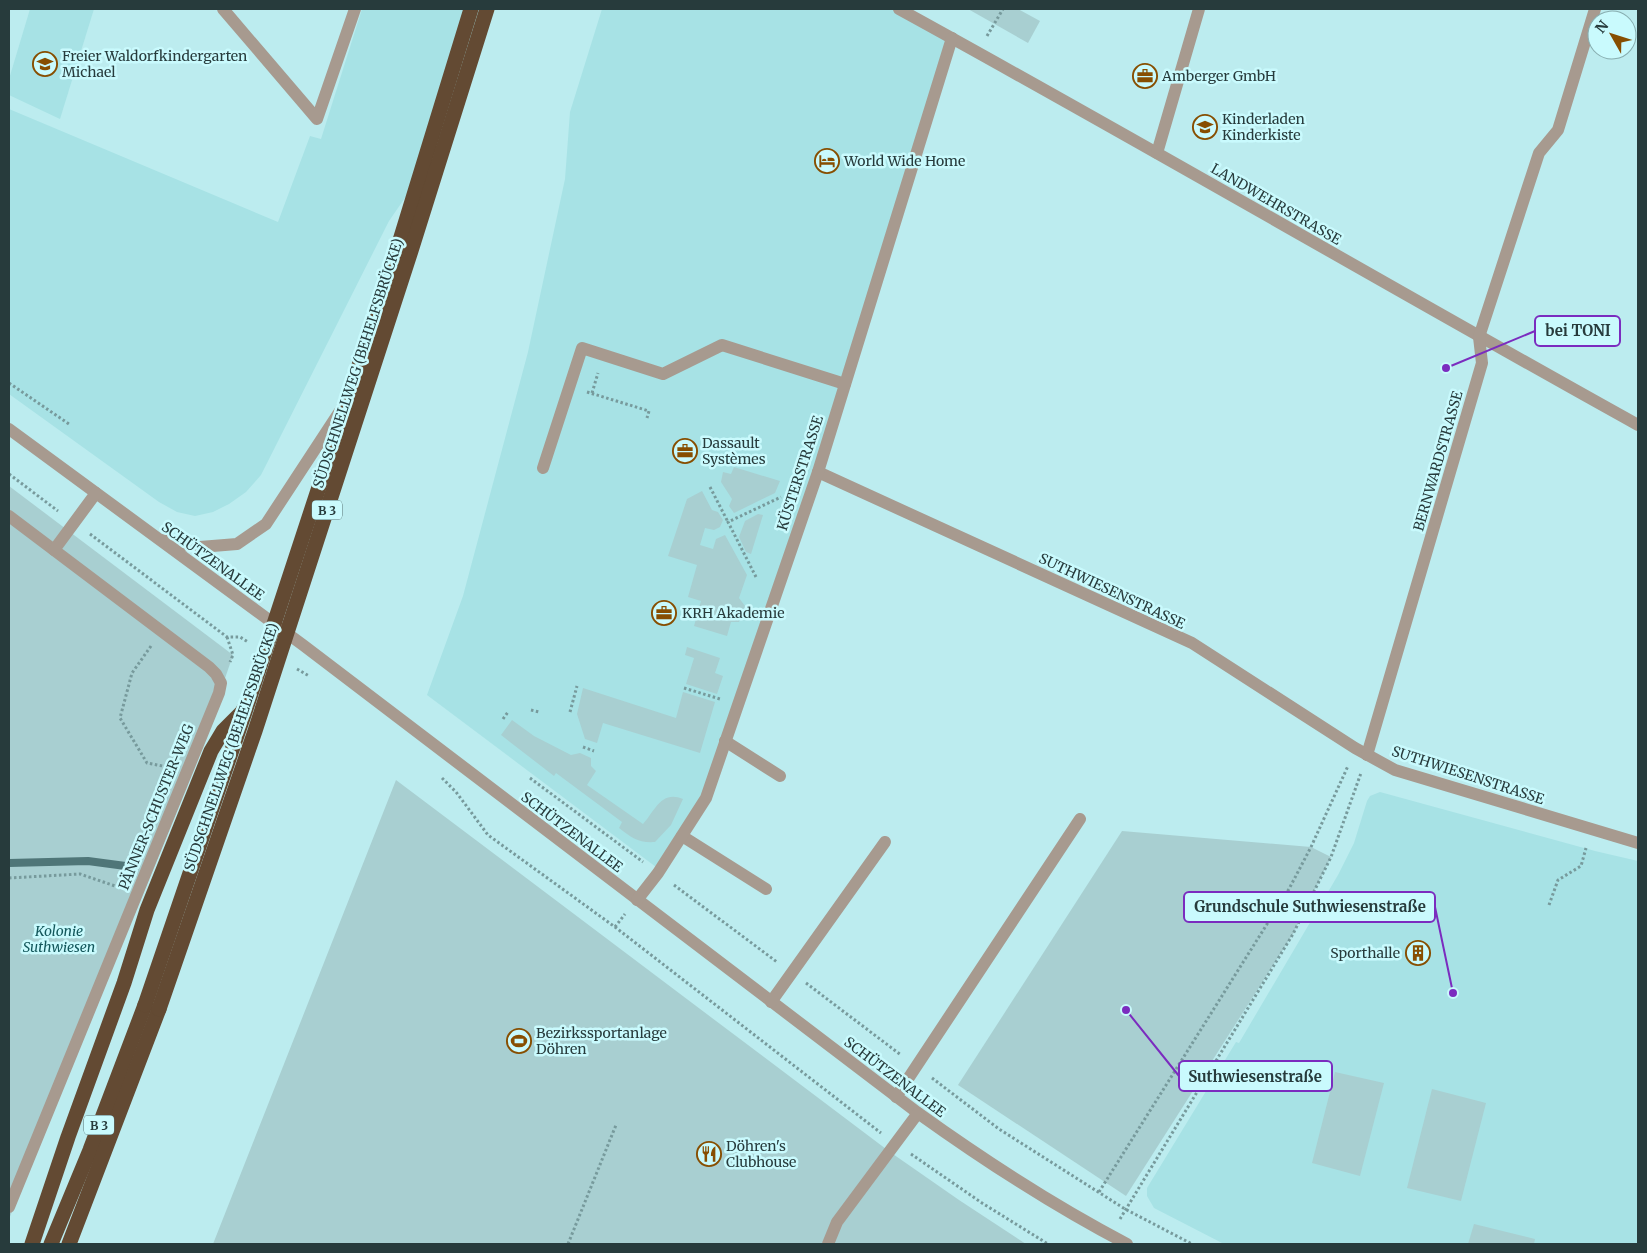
<svg xmlns="http://www.w3.org/2000/svg" width="1647" height="1253" font-family="Merriweather,serif">
<style>
.built{fill:#a7e2e5}
.green{fill:#a8cfd1}
.lines{fill:none;stroke-linecap:round;stroke-linejoin:round}
.stream{stroke:#4f7678;stroke-width:8}
.path{stroke:#779a9c;stroke-width:3;stroke-dasharray:2.5 2.5;stroke-linecap:butt}
.minor{stroke:#a79a8f;stroke-width:12}
.highway{stroke:#634a33;stroke-width:15}
.highway-bridge{stroke:#634a33;stroke-width:15}
.labels{text-anchor:middle;dominant-baseline:central;stroke-width:5;stroke-linejoin:round;paint-order:stroke}
.shield{fill:#c9fafd;stroke:#587476;stroke-width:1}
.shield-label{font-size:12px;font-weight:bold;fill:#273b3c}
.poi-label{font-size:14px;fill:#273b3c;stroke:#c9fafd;text-anchor:start}
.street-label{font-size:14px;fill:#273b3c;stroke:#c9fafd}
.park-label{font-size:14px;font-style:italic;fill:#13575b;stroke:#c9fafd}
.leader{fill:none;stroke:#7b2cbf;stroke-width:2}
.callout-dot{fill:#7b2cbf;stroke:#c9fafd;stroke-width:2}
.callout{fill:#c9fafd;stroke:#7b2cbf;stroke-width:2}
.callout-label{font-size:15px;text-anchor:middle;font-weight:bold;fill:#273b3c}
</style>
<rect width="100%" height="100%" fill="#bcecef"/>
<g class="built">
<polygon points="30,9 94,9 60,119 9,95 9,79"/>
<polygon points="362,9 491,9 431,160 389,221 261,475 246,492 229,504 213,512 195,516 177,512 159,502 9,394 9,109 278,222 310,136 321,139"/>
<polygon points="602,9 900,9 952,38 818,472 706,798 660,870 427,695 463,596 528,352 565,179 570,112"/>
<polygon points="1380,792 1595,851 1638,861 1638,1244 1224,1244 1154,1208 1147,1196 1147,1188 1236,1042 1239,1043 1338,875 1354,843 1367,801 1370,796"/>
</g>
<g class="green">
<polygon points="968,9 1018,9 1040,21 1028,43"/>
<polygon points="734,467 780,481 775,493 734,513 729,506 732,499 721,482 723,472 731,474"/>
<polygon points="9,486 233,655 200,751 9,1219"/>
<polygon points="702,491 712,510 718,512 723,520 720,527 714,530 705,528 700,545 713,549 716,539 725,535 747,575 739,598 745,606 739,622 731,622 727,636 694,626 701,601 688,597 697,565 668,556 687,499"/>
<polygon points="758,514 763,515 751,554 746,552 739,537 745,521"/>
<polygon points="687,647 720,658 715,673 723,676 717,694 686,684 694,658 685,655"/>
<polygon points="583,688 676,718 683,692 715,702 700,753 603,723 597,743 585,739 577,714"/>
<path d="M512,720L534,736L571,755L580,753L591,758V766L596,771L587,785L643,824C655,811 661,790 683,799L671,825L655,842C638,843 632,838 619,828L622,822L556,773L554,776L501,735Z"/>
<polygon points="396,780 890,1152 959,1200 1026,1244 213,1244"/>
<polygon points="1122,831 1311,847 1331,857 1293,934 1126,1196 958,1085"/>
<polygon points="1335,1072 1384,1083 1360,1176 1312,1163"/>
<polygon points="1432,1089 1486,1103 1461,1201 1407,1188"/>
<polygon points="1474,1224 1535,1239 1534,1244 1468,1244"/>
</g>
<g class="lines">
<polyline class="stream" points="9,863 88,861 133,867"/>
<g class="path">
<polyline points="987,36 1003,9"/>
<polyline points="9,383 69,424"/>
<polyline points="587,392 649,411 647,418"/>
<polyline points="592,393 598,373"/>
<polyline points="9,474 58,511"/>
<polyline points="710,487 728,522"/>
<polyline points="90,534 227,637 240,637 248,642"/>
<polyline points="756,577 728,522 781,497"/>
<polyline points="227,637 233,655 230,662"/>
<polyline points="151,646 132,673 120,718 147,763 168,767"/>
<polyline points="297,669 309,676"/>
<polyline points="684,688 720,699"/>
<polyline points="531,710 539,712"/>
<polyline points="570,712 577,686"/>
<polyline points="503,719 508,712"/>
<polyline points="583,747 594,751"/>
<polyline points="442,778 456,792 488,835 615,927 881,1133"/>
<polyline points="530,778 643,862"/>
<polyline points="9,878 80,874 118,887"/>
<polyline points="674,885 777,962"/>
<polyline points="1549,905 1558,880 1581,866 1586,848"/>
<polyline points="615,927 625,914"/>
<polyline points="806,983 901,1055"/>
<polyline points="932,1078 999,1129 1125,1209 1192,1244"/>
<polyline points="911,1154 982,1203 1048,1244"/>
<polyline points="1099,1192 1289,889 1311,847 1348,766"/>
<polyline points="1120,1219 1293,934 1331,857 1361,773"/>
<polyline points="568,1244 616,1125"/>
</g>
<g class="minor">
<polyline points="223,9 317,119 355,9"/>
<path d="M899,9C1147,145 1391,288 1638,425"/>
<polyline points="1157,153 1199,9"/>
<path d="M9,429L303,645L918,1113C985,1161 1054,1206 1127,1244"/>
<polyline points="543,468 582,348 663,374 722,345 845,384"/>
<polyline points="818,472 1192,643 1355,748 1395,770 1638,843"/>
<polyline points="9,516 54,550"/>
<polyline points="164,540 183,545 200,547 237,544 266,524 342,408"/>
<polyline points="725,741 780,776"/>
<polyline points="1367,755 1482,363 1479,337 1539,153 1558,130 1595,9"/>
<polyline points="682,836 766,889"/>
<polyline points="637,900 658,873 706,798 818,472 952,38"/>
<polyline points="771,1002 885,842"/>
<polyline points="896,1097 1080,819"/>
<polyline points="9,1207 219,693 221,683 216,674 209,667 54,550 96,493"/>
<polyline points="828,1244 837,1222 918,1113"/>
</g>
<g class="highway">
<polyline points="32,1244 68,1137 124,983 147,910 211,751 223,731 242,712 246,705"/>
<polyline points="51,1244 90,1150 145,1005"/>
<polyline points="69,1244 159,1009"/>
</g>
<g class="highway-bridge">
<polyline points="145,1005 245,712 397,250 471,9"/>
<polyline points="159,1009 255,731 410,254 487,9"/>
</g>
</g>
<defs>
<symbol id="school-ring" viewBox="-11 -11 22 22"><circle r="9.5" fill="#c9fafd" stroke="#874e01" stroke-width="1.5"/><path d="M0-5L7-2L0 1L-7-2ZM-4 1L0 2.5L4 1V4Q0 6-4 4Z" fill="#874e01"/></symbol>
<symbol id="office-ring" viewBox="-11 -11 22 22"><circle r="9.5" fill="#c9fafd" stroke="#874e01" stroke-width="1.5"/><path d="M-6-3h4V-5.5h4V-3h4V5H-6ZM-1-4.5V-3h2v-1.5ZM-6 0V1H6V0Z" fill="#874e01"/></symbol>
<symbol id="hotel-ring" viewBox="-11 -11 22 22"><circle r="9.5" fill="#c9fafd" stroke="#874e01" stroke-width="1.5"/><path d="M-6-4.5h1.5V1H6V5H4.5V3h-9V5H-6ZM-4 0a1.8 1.8 0 1 1 3.6 0ZM.5 0V-2.5h3Q6-2.5 6 0Z" fill="#874e01"/></symbol>
<symbol id="building-ring" viewBox="-11 -11 22 22"><circle r="9.5" fill="#c9fafd" stroke="#874e01" stroke-width="1.5"/><path d="M-4-6H4V6H1V3H-1V6H-4ZM-2.5-4.3h1.7v1.8h-1.7ZM.8-4.3h1.7v1.8H.8ZM-2.5-1h1.7V.8h-1.7ZM.8-1h1.7V.8H.8Z" fill="#874e01"/></symbol>
<symbol id="stadium-ring" viewBox="-11 -11 22 22"><circle r="9.5" fill="#c9fafd" stroke="#874e01" stroke-width="1.5"/><path d="M0-5a6.5 5 0 1 0 0 10a6.5 5 0 1 0 0-10ZM-3.5-1.8h7v3.6h-7Z" fill="#874e01"/></symbol>
<symbol id="restaurant-ring" viewBox="-11 -11 22 22"><circle r="9.5" fill="#c9fafd" stroke="#874e01" stroke-width="1.5"/><path d="M-5-6h1v4h1v-4h1v4h1v-4h1v5L-1.5 .5V6h-2V.5L-5-1ZM5-6V6H3V1.5H1.5Q1.5-4 5-6Z" fill="#874e01"/></symbol>
</defs>
<g fill-rule="evenodd">
<use href="#school-ring" x="31" y="50" width="28" height="28"/>
<use href="#office-ring" x="1131" y="62" width="28" height="28"/>
<use href="#school-ring" x="1191" y="113" width="28" height="28"/>
<use href="#hotel-ring" x="813" y="147" width="28" height="28"/>
<use href="#office-ring" x="671" y="437" width="28" height="28"/>
<use href="#office-ring" x="650" y="599" width="28" height="28"/>
<use href="#building-ring" x="1404" y="939" width="28" height="28"/>
<use href="#stadium-ring" x="505" y="1027" width="28" height="28"/>
<use href="#restaurant-ring" x="695" y="1140" width="28" height="28"/>
</g>
<g class="labels">
<g class="shield">
<rect x="312" y="500.5" width="30" height="19" rx="4"/>
<rect x="84" y="1115.5" width="30" height="19" rx="4"/>
</g>
<g class="shield-label">
<text x="327" y="510">B 3</text>
<text x="99" y="1125">B 3</text>
</g>
<g class="poi-label">
<text x="62" y="56">Freier Waldorfkindergarten<tspan x="62" dy="16">Michael</tspan></text>
<text x="1162" y="76">Amberger GmbH</text>
<text x="1222" y="119">Kinderladen<tspan x="1222" dy="16">Kinderkiste</tspan></text>
<text x="844" y="161">World Wide Home</text>
<text x="702" y="443">Dassault<tspan x="702" dy="16">Systèmes</tspan></text>
<text x="682" y="613">KRH Akademie</text>
<text x="1400" y="953" text-anchor="end">Sporthalle</text>
<text x="536" y="1033">Bezirkssportanlage<tspan x="536" dy="16">Döhren</tspan></text>
<text x="726" y="1146">Döhren's<tspan x="726" dy="16">Clubhouse</tspan></text>
</g>
<g class="street-label">
<text transform="translate(1276 204) rotate(30)">LANDWEHRSTRASSE</text>
<text transform="translate(358 363) rotate(-72)">SÜDSCHNELLWEG (BEHELFSBRÜCKE)</text>
<text transform="translate(1438 461) rotate(-74)">BERNWARDSTRASSE</text>
<text transform="translate(800 473) rotate(-72)">KÜSTERSTRASSE</text>
<text transform="translate(213 561) rotate(36)">SCHÜTZENALLEE</text>
<text transform="translate(1112 591) rotate(25)">SUTHWIESENSTRASSE</text>
<text transform="translate(231 747) rotate(-71)">SÜDSCHNELLWEG (BEHELFSBRÜCKE)</text>
<text transform="translate(1468 775) rotate(18)">SUTHWIESENSTRASSE</text>
<text transform="translate(156 807) rotate(-68)">PÄNNER-SCHUSTER-WEG</text>
<text transform="translate(572 832) rotate(37)">SCHÜTZENALLEE</text>
<text transform="translate(895 1077) rotate(37)">SCHÜTZENALLEE</text>
</g>
<g class="park-label">
<text x="59" y="931">Kolonie<tspan x="59" dy="16">Suthwiesen</tspan></text>
</g>
</g>
<path class="leader" d="M1446 368L1535 331M1453 993L1435 907M1126 1010L1179 1076"/>
<g class="callout-dot">
<circle cx="1446" cy="368" r="5"/>
<circle cx="1453" cy="993" r="5"/>
<circle cx="1126" cy="1010" r="5"/>
</g>
<g class="callout">
<rect x="1535" y="316" width="85" height="30" rx="5"/>
<rect x="1184" y="892" width="251" height="30" rx="5"/>
<rect x="1179" y="1061" width="153" height="30" rx="5"/>
</g>
<g class="callout-label">
<text x="1578" y="336">bei TONI</text>
<text x="1310" y="912">Grundschule Suthwiesenstraße</text>
<text x="1255" y="1082">Suthwiesenstraße</text>
</g>
<rect width="1647" height="1253" fill="none" stroke="#273b3c" stroke-width="20"/>
<g transform="translate(1612 35) rotate(309)"><circle r="24" fill="#c9fafd" stroke="#88aeb0"/>
<path d="M0-4L9 19L0 12L-9 19Z" fill="#874e01"/>
<text y="-8" font-size="14" font-weight="bold" text-anchor="middle" fill="#273b3c">N</text>
</g>
</svg>
